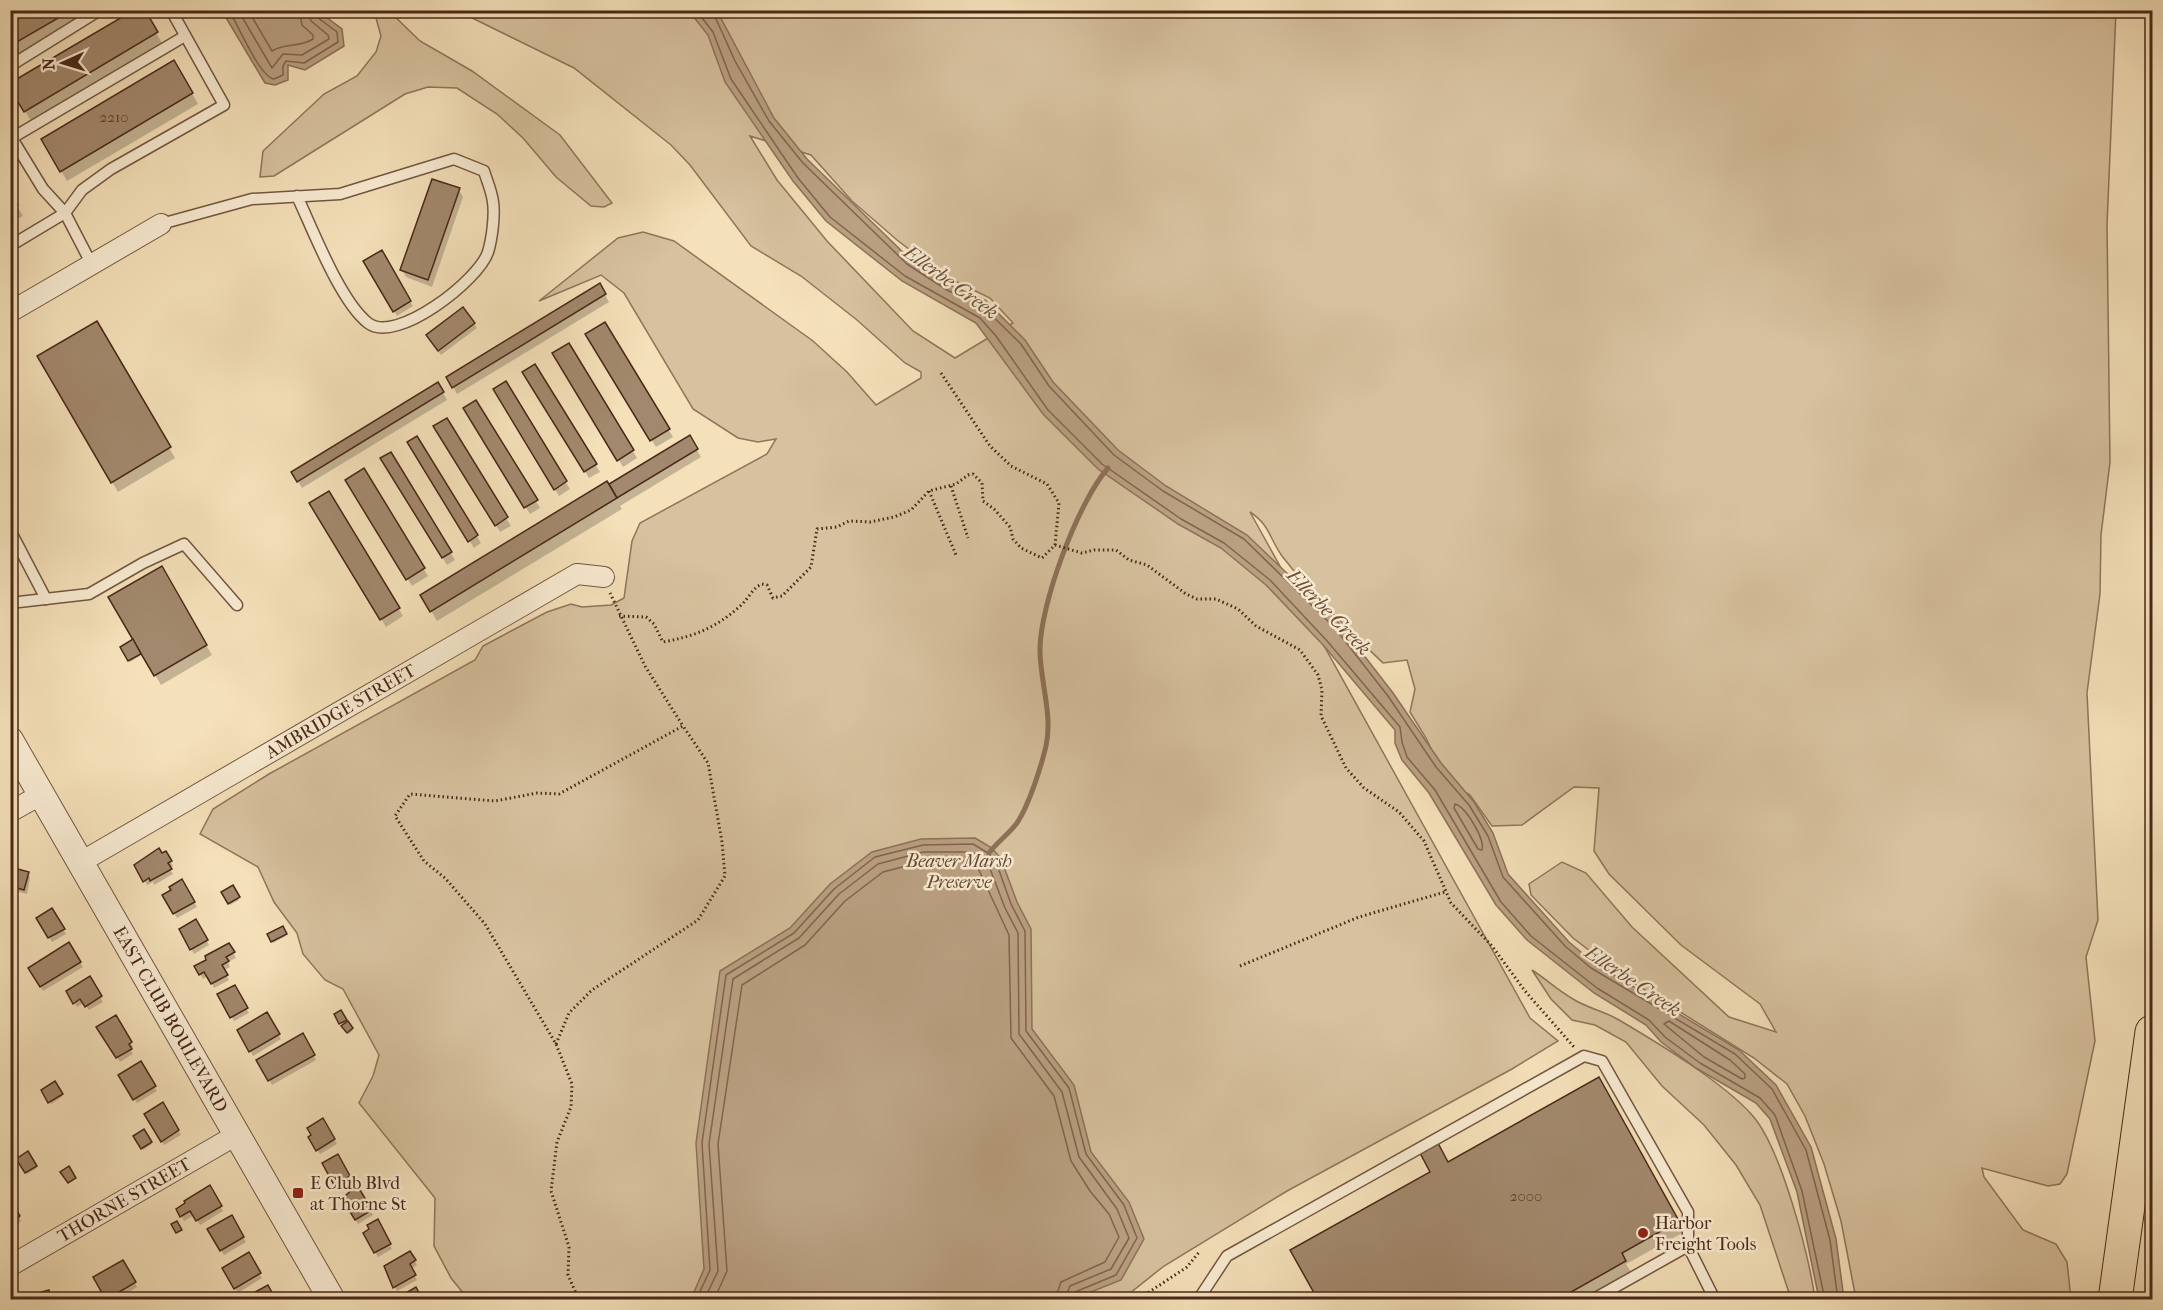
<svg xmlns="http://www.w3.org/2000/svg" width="2163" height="1310" font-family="'IM FELL French Canon',serif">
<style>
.green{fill:#d7c19e;stroke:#90745b;stroke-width:1.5;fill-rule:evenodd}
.water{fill:#baa182;stroke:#8d7158;stroke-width:1.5}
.shadow{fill:#0003}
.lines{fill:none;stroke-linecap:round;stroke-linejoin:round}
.shore{stroke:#82644d;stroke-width:1.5}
.stream{stroke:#8d7158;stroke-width:5}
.building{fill:#a2886c;stroke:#4a2818;stroke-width:1.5}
.service-casing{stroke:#745640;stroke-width:13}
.minor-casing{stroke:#745640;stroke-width:22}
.tertiary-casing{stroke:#745640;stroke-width:28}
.motorway-casing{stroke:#4a2818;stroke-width:35}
.path{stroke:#4a2818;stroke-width:3;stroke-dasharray:1.5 3;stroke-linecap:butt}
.service{stroke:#f8ebd2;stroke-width:10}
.minor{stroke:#f8ebd2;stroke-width:20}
.tertiary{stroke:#f8ebd2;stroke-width:26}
.motorway{stroke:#f4e0b9;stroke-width:33}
.poi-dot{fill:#8f2418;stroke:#f8ebd2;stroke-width:2}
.labels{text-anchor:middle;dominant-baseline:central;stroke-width:5;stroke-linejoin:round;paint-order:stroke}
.number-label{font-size:15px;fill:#60402d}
.street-label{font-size:18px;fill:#4a2818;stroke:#f8ebd2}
.park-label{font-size:18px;font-style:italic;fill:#664733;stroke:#f8ebd2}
.poi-label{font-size:18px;fill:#4a2818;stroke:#f8ebd2;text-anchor:start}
.water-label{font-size:20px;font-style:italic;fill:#6c4c38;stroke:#f8ebd2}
</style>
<rect width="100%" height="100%" fill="#f4e0b9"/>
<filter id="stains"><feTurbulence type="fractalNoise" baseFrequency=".00333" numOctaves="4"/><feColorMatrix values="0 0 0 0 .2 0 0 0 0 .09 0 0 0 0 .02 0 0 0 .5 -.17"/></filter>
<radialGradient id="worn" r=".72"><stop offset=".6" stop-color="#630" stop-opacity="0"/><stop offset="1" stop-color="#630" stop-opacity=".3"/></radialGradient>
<g class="green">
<polygon points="374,11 389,11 420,41 472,71 560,135 612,203 604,207 591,206 556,177 523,138 497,114 457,88 428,87 405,94 274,176 260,177 263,151 324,94 357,76 376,52 381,36"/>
<path d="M458,11H2116L2107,225L2110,462L2101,535L2100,594L2087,693L2098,920L2086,957L2095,1041L2067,1174L2060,1184L2048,1186L1982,1168L1984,1177L2023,1230L2056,1244L2067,1262L2071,1299H1856L1841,1221L1824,1164L1805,1116L1787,1084L1754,1058L1624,977L1573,938L1531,895L1529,884L1562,862L1586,873L1632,927L1729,1017L1776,1032L1760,1004L1681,945L1609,874L1594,851L1599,788L1574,787L1522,825L1492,826L1470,795L1446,780L1426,738L1410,712L1415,689L1407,660L1383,663C1348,629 1312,595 1282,556C1269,538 1270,525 1250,512L1530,1018L1558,1041L1512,1069L1287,1191L1164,1266L1125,1297L1117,1299H468L451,1278L434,1246L435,1198L359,1103L373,1076L379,1055L343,989L325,980L303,954L297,933L274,902L258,867L200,834L213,809L269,774L475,660L483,646L547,612L571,604L582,607L611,605L624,598L632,541L640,523L767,454L776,439L758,442L738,438L693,409L624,293L601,275L539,301L618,238L643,232L674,241L813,341L847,372L876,405L921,378V372L905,363L857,320L801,276L751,246L690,165L671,145L574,68ZM750,136L811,155L852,201L897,240L943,275L990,298L1013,323L955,358L913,331L827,241L777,180Z"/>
<path d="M1532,970C1546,979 1559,991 1573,999C1587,1008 1604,1011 1619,1020C1658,1043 1723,1082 1752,1115C1781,1147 1809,1256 1815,1299H1791L1760,1205L1736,1165L1704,1125L1662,1086L1626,1042L1595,1025L1572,1020L1551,999Z"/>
</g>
<g class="water">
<polygon points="222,11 318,11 342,29 344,46 305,70 288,65 288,80 275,85 265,83"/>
<polygon points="689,11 717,11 774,118 807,159 911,260 950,285 985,300 1025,340 1053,382 1118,450 1166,486 1247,535 1339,623 1393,693 1441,763 1474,802 1493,833 1508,874 1569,942 1594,963 1739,1050 1776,1085 1811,1147 1836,1239 1844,1299 1819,1299 1797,1192 1770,1119 1756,1103 1696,1068 1661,1042 1646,1025 1594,993 1527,940 1496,905 1429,793 1402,760 1395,743 1395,730 1324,646 1266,585 1221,548 1178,524 1098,469 1043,414 976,323 902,281 826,221 793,181 725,82 708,35"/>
<polygon points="975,838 992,848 1001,859 1017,902 1031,929 1032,1029 1074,1085 1091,1152 1129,1202 1144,1239 1121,1280 1071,1300 691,1299 704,1269 696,1143 720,971 790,928 830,884 872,852 921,839"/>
</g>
<g class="shadow">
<polygon points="30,10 95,10 10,60 10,22"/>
<polygon points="143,10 162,43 31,121 10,86"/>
<polygon points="174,62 198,104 67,181 43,140"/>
<polygon points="459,190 463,197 432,287 406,277 402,270"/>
<polygon points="10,195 23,216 10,223"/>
<polygon points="381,252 413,306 397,316 365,262"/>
<polygon points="599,285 609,302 457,394 448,378"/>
<polygon points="97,323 175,458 118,492 39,357"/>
<polygon points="474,324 477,328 441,355 430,340"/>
<polygon points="604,324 673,437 656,447 587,334"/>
<polygon points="569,345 637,458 623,467 554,354"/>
<polygon points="535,366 600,472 589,478 524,372"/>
<polygon points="505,383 570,489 559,496 495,390"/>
<polygon points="438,384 447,400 302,488 293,473"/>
<polygon points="476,402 540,508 530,514 465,409"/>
<polygon points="446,420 511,526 500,532 435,426"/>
<polygon points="690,437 701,457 620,506 622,509 437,621 422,595"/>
<polygon points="417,438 481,543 474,548 409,442"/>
<polygon points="390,454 455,560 447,565 383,459"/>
<polygon points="364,470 428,576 412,586 347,480"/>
<polygon points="329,493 403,616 386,627 311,504"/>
<polygon points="161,568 212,655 161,685 110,598"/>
<polygon points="132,641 140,656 130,662 122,647"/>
<polygon points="165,853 173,866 169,868 173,874 154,885 153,882 147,885 136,865"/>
<polygon points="10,869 28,873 30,878 27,894 10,890"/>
<polygon points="182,881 197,907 177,918 164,895"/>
<polygon points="232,887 239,900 230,905 223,893"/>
<polygon points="51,910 66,934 52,942 38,918"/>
<polygon points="195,921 209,945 194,954 181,929"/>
<polygon points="282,928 286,936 273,943 269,935"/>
<polygon points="69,944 83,967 43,991 30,969"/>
<polygon points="229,945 236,958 228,962 230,967 224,970 229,980 214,988 208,976 203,979 196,967"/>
<polygon points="89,978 103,1002 89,1010 84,1003 77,1007 68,992"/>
<polygon points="234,987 249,1013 234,1021 219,995"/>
<polygon points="340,1012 353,1030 349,1034 336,1014"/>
<polygon points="267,1014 281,1039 253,1056 239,1031"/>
<polygon points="115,1017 133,1047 130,1049 133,1054 120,1062 98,1028"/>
<polygon points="302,1035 316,1060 272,1085 258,1060"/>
<polygon points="140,1063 157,1091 137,1103 120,1076"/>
<polygon points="1599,1079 1684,1232 1626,1264 1631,1272 1581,1300 1319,1300 1432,1172"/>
<polygon points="55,1083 63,1096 51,1104 43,1090"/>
<polygon points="162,1104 181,1135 164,1145 146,1114"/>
<polygon points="323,1121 337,1144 320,1154 310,1138"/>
<polygon points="144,1131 152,1144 143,1150 135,1136"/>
<polygon points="28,1153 37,1168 27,1174 18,1159"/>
<polygon points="337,1156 351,1181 338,1188 324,1164"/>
<polygon points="210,1187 223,1211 200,1225 194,1215 184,1221 178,1210"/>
<polygon points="357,1188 373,1215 358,1224 344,1200"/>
<polygon points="10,1203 21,1221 10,1232"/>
<polygon points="231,1217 246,1242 224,1255 209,1230"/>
<polygon points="377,1221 392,1249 378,1257 365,1234"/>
<polygon points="410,1253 417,1265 411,1269 417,1280 397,1291 387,1274"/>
<polygon points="248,1254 262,1278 238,1293 224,1269"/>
<polygon points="123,1262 137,1287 117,1300 108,1300 95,1277"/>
</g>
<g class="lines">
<g class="shore">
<path d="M229,10C238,25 259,76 274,79L283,75V66L286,61L304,63L338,42L337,32L317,17L315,10"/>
<polyline points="238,10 272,68 283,54 302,55 329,39 328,35 311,21 308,10"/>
<path d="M248,10L272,51C287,42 299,48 313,39V35L302,25L299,10"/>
<polyline points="696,10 713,32 731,79 798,178 830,217 905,276 980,318 996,336 1048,410 1102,464 1181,519 1224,543 1270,580 1328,642 1400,727 1402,742 1407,757 1435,790 1501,902 1531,936 1597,988 1649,1020 1665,1037 1700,1063 1760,1098 1775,1115 1802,1191 1825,1300"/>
<polyline points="712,10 735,61 769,121 803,163 907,264 947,290 982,306 1021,344 1049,386 1114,455 1163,491 1244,539 1334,627 1388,696 1436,767 1469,805 1488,836 1503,877 1565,946 1591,968 1735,1054 1772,1089 1806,1150 1830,1240 1838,1300"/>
<path d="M1455,804C1466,807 1485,839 1482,850L1478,849L1454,808Z"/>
<polygon points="1669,1021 1730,1060 1745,1074 1745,1078 1742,1079 1704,1057 1664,1024"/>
<polyline points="696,1300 710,1270 702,1143 726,975 794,933 834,889 875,857 923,845 973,844 988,853 996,862 1011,904 1025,931 1026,1031 1069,1088 1086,1154 1124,1205 1137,1238 1116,1275 1075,1292 1072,1300"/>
<polyline points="704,1300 718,1271 709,1144 733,979 799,938 839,894 878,864 923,852 971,852 983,859 989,866 1005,908 1018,933 1019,1034 1062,1092 1079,1157 1117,1209 1129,1238 1111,1269 1070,1286 1064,1300"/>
<polyline points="714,1300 727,1271 718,1144 742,985 805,945 845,901 883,872 925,861 968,861 977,866 1009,935 1011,1038 1054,1096 1071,1161 1090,1191 1109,1214 1119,1237 1105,1262 1061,1282 1055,1300"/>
</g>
<path class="stream" d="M989,853C997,842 1009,834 1017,823C1029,805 1041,767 1046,746C1053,715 1040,681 1040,650C1040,604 1078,502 1108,468"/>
</g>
<g class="building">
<polygon points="27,10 72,10 10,46 10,20"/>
<polygon points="134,10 145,10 158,32 24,112 10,89 10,83"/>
<polygon points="174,60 193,93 60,172 41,139"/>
<polygon points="432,179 460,188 428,280 400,270"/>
<polygon points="10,192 18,205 10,210"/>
<polygon points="382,250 411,301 393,312 363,261"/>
<polygon points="600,283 606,294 452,388 446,377"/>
<polygon points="463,307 475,323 438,351 426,335"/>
<polygon points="97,321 171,447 111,483 37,356"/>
<polygon points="605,322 670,429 650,441 585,334"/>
<polygon points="569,343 634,450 617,461 552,353"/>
<polygon points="535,364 597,464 584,472 522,372"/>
<polygon points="506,381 567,481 554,490 493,389"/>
<polygon points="438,382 444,392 297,482 291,472"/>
<polygon points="476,400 538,500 524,508 463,408"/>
<polygon points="447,418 508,517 495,526 433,426"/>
<polygon points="690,435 698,449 617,498 609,484"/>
<polygon points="417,436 478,535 468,542 407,442"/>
<polygon points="391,452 452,552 442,558 380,458"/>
<polygon points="364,468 425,568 406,580 345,480"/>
<polygon points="607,481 617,498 430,612 420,595"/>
<polygon points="329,491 400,608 380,620 309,503"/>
<polygon points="162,566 207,645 154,676 108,597"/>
<polygon points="133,639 141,654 128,661 120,647"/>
<polygon points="159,848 162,853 166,851 172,861 168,863 172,869 150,881 149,878 143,882 134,865"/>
<polygon points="10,867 29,872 24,890 10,886"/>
<polygon points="182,879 195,902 173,914 162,895 171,890 169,887"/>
<polygon points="233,885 240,897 228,904 221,892"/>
<polygon points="52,908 65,929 48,938 36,918"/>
<polygon points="196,919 208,940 190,950 179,929"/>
<polygon points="283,926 287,934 271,942 267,934"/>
<polygon points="69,942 81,962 40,987 28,968"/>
<polygon points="229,943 235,952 226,957 229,961 222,965 228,975 211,984 204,972 199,975 194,966 206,960 205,956"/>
<polygon points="90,976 102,996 85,1007 80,999 73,1004 66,991"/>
<polygon points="235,985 248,1008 230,1018 217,994"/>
<polygon points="341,1010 347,1020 339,1024 334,1014"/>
<polygon points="267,1012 280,1034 249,1052 237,1030"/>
<polygon points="116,1015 132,1042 129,1044 132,1049 116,1058 96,1027"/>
<polygon points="348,1021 353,1028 347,1033 341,1026"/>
<polygon points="303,1033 315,1055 268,1081 256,1060"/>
<polygon points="141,1061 156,1086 133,1100 118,1075"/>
<polygon points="1599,1077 1679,1221 1622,1253 1626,1261 1557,1300 1318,1300 1290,1250 1430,1172 1420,1153 1438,1143 1448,1162"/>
<polygon points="55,1081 63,1094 48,1103 41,1090"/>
<polygon points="163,1102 179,1130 161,1142 144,1114"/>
<polygon points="323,1118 335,1139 316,1151 308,1137 311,1135 307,1128"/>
<polygon points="144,1129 152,1142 141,1149 133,1136"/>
<polygon points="28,1151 37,1166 25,1173 16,1159"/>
<polygon points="338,1154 350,1176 334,1185 322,1163"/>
<polygon points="69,1166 76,1178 68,1183 60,1172"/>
<polygon points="210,1185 222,1206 196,1221 190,1211 180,1217 176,1209 185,1203 184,1201"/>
<polygon points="357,1185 372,1210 355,1220 342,1199"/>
<polygon points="10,1200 20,1216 10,1226"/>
<polygon points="232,1215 244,1237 220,1251 207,1229"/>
<polygon points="378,1219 391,1244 374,1253 363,1233 369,1229 367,1225"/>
<polygon points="177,1221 182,1230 176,1233 171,1224"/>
<polygon points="410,1251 416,1260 410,1264 416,1275 393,1288 384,1266"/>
<polygon points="249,1252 261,1273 234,1289 222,1268"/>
<polygon points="123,1260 136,1282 106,1300 93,1277"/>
<polygon points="268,1285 276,1300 248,1300 246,1297"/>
<polygon points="416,1287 423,1300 401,1300 399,1297"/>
<polygon points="49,1290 51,1296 60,1294 61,1300 40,1300 38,1293"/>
</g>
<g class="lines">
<defs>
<g id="service">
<polyline points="10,66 100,10"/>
<polyline points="10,135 43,189 65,213 92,265"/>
<polyline points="12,138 185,36"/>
<path d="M161,224L252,199L340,194L454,159L484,171C487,181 492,192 493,202C495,215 492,239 488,252C479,280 396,345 368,323C340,301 313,230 297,196"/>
<polyline points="10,246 65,213 82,190 111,169 224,105 171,10"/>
<polyline points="10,530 46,599"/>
<polyline points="10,603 89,594 143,563 184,544 237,605"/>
<polyline points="1198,1300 1227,1256 1584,1056 1602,1061 1688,1212 1688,1246"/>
<polyline points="1592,1300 1688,1246 1715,1300"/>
</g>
<g id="minor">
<polyline points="10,312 161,224"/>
<polyline points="10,812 42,794"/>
<path id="s1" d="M81,862L577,574L604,577"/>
<path id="s2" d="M10,1266L238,1134"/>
</g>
<g id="tertiary">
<path id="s3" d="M10,740L332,1300"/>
</g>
<polyline id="motorway" points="2115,1300 2152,1032"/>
</defs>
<use href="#service" class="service-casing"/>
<use href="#minor" class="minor-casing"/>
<use href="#tertiary" class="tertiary-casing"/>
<use href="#motorway" class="motorway-casing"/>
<g class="path">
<polyline points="941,373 990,446 1011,466 1047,484 1059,503 1055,545"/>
<polyline points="951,486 968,538"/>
<polyline points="929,491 956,555"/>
<path d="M619,616L646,617L654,624L663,642C692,637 716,628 739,607C748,600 752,588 762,584L767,585L773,598L782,596L811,567L817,529L837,527L849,521L870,522L894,517L911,510L929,491L956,484L968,475L973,474L982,483L983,501L994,509L1010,527L1013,539L1021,548L1042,558L1055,545L1082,553L1094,550H1116L1129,560L1147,565L1186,594L1197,599H1216L1238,609L1256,626L1300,650L1318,675L1322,690L1321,716L1346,768L1364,788L1399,812L1424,841L1451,903L1492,946L1525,991L1574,1047"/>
<polyline points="1240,966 1359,917 1445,892"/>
<polyline points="556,1044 569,1013 592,990 698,920 725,876 722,842 708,763 683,726"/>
<polyline points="579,1300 568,1275 569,1247 551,1191 557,1142 571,1107 572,1084 556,1044 485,924 445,878 424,861 395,816 410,794 495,801 537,793 559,794 683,726 645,666 610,593"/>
<polyline points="1137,1300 1187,1267 1200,1251"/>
</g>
<use href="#service" class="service"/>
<use href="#minor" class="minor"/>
<use href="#tertiary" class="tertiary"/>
<use href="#motorway" class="motorway"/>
</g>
<g class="poi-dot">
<rect x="292" y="1187" width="12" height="12" rx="3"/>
<circle cx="1643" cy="1233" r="6"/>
</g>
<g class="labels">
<g class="number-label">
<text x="114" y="117">2210</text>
<text x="1526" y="1196">2000</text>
</g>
<g class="street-label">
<text stroke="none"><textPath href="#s1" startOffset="300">AMBRIDGE STREET</textPath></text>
<text stroke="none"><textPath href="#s3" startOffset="322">EAST CLUB BOULEVARD</textPath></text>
<text stroke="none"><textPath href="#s2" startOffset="132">THORNE STREET</textPath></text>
</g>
<g class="park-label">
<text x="959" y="861">Beaver Marsh<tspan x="959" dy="21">Preserve</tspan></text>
</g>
<g class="poi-label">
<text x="310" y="1183">E Club Blvd<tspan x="310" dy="21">at Thorne St</tspan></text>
<text x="1655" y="1223">Harbor<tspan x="1655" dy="21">Freight Tools</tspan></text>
</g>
<g class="water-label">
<text transform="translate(951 282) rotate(36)">Ellerbe Creek</text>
<text transform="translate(1329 612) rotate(46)">Ellerbe Creek</text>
<text transform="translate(1633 981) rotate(34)">Ellerbe Creek</text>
</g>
</g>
<rect width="2163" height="1310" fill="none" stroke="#f4e0b9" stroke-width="36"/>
<rect x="12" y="12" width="2139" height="1286" fill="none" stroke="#4a2818" stroke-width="3"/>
<rect x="18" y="18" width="2127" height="1274" fill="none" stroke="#4a2818" stroke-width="1.5"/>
<g transform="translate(63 63) rotate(266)" stroke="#f8ebd2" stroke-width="4.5" paint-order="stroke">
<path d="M0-4.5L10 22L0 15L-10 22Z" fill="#4a2818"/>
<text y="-9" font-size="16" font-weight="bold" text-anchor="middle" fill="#4a2818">N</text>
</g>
<rect width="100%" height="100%" filter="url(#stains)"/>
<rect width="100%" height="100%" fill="url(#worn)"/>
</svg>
